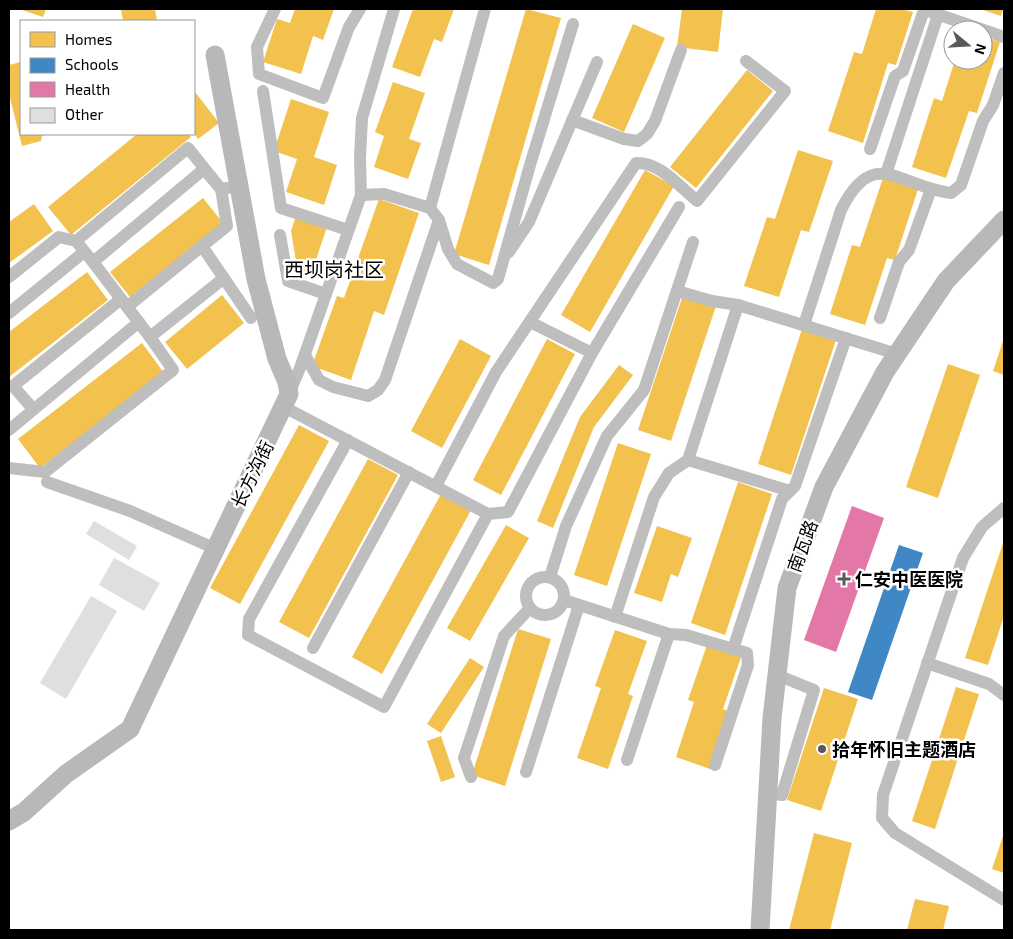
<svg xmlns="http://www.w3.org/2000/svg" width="1013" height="939" font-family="'Exo 2','Noto Sans SC',sans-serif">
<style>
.homes{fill:#f2c14e}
.schools{fill:#3f88c5}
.health{fill:#e377a8}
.building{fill:#dfdfdf}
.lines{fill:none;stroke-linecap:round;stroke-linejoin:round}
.street{stroke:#bebebe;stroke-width:12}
.secondary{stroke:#b8b8b8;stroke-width:19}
.poi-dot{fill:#595959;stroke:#fff;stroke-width:2}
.labels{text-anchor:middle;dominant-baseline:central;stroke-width:5;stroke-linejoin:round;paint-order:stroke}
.street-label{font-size:18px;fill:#000;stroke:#fff}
.poi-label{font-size:18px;font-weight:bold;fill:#000;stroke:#fff;text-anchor:start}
.quarter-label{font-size:20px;fill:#000;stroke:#fff}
</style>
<rect width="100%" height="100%" fill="#fff"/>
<g class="homes">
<polygon points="19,9 46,9 43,17"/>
<polygon points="121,9 155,9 157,21 123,21"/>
<polygon points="295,9 334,9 323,40 313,36 301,74 263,62 277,19 290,23"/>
<polygon points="413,9 454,9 442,42 434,39 420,77 392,67"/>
<polygon points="526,9 561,18 489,265 454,254"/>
<polygon points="682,9 723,9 718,52 677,47"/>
<polygon points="876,9 902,9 913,12 896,65 888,63 863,143 828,131 854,52 862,54"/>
<polygon points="980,9 1003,9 1001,16"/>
<polygon points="633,24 665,38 624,132 592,118"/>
<polygon points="983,37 1000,42 977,113 969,111 946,178 912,167 934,98 942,101 955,60 983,60"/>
<polygon points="21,62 21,134 46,134 42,136 41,141 22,146 9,94 9,65"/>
<polygon points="747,70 773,91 696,188 670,167"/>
<polygon points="393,82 425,93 409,139 421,143 408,179 374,167 384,136 375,132"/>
<polygon points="195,92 219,123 198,139 194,133 194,94"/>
<polygon points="291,99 329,112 314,157 337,165 324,205 286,192 297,159 274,151"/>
<polygon points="137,134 188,134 191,137 71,235 48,207"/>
<polygon points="798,150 833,161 809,232 801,230 779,297 744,286 767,217 775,219"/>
<polygon points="645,170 674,186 590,332 561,315"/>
<polygon points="883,178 918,189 895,260 887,258 865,325 830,314 852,245 860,247"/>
<polygon points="203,198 223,223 130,297 110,272"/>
<polygon points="379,199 419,213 384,315 374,311 351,380 312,366 337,296 344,298"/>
<polygon points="34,204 53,231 9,263 9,222"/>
<polygon points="296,216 327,227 310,277 298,273 291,231"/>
<polygon points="87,272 108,300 9,377 9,332"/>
<polygon points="222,295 244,323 187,369 165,342"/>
<polygon points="683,295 716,306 671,441 638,430"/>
<polygon points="802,329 836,340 791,475 758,464"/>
<polygon points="1004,338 1004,375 993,371"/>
<polygon points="460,339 491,356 442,448 411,431"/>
<polygon points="547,339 575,354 501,495 473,480"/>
<polygon points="142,343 164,373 40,468 18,439"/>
<polygon points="948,364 980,375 938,498 906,487"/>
<polygon points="619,365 633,375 594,427 553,528 537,521 580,417"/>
<polygon points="299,425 329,441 240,604 210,588"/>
<polygon points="618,443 651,454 607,586 574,575"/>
<polygon points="368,459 398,475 309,638 279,622"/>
<polygon points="738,482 772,494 725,635 691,623"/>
<polygon points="441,494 471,510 382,674 352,657"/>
<polygon points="506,525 529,538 470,641 447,628"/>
<polygon points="657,526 692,538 678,577 671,574 662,602 634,593"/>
<polygon points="1004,540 1004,616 988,665 965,658"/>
<polygon points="518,629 551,639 505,786 472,775"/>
<polygon points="615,630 647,641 628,694 633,696 608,769 577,758 601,688 595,686"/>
<polygon points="707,645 741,657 723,709 730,712 710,769 676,757 694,702 688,700"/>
<polygon points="470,658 484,667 441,733 427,724"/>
<polygon points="956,687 979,694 935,829 912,821"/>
<polygon points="824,688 858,699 821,811 787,800"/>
<polygon points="441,736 455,777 441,782 427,741"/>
<polygon points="814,833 852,843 830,930 789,930"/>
<polygon points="1004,833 1004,873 992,869"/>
<polygon points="915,899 949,906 943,930 907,930"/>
</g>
<polygon class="schools" points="899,545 923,553 872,700 848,692"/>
<polygon class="health" points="852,506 884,518 836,652 804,640"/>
<g class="building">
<polygon points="94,521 137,546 129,560 86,534"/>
<polygon points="114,558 160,583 144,611 99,585"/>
<polygon points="91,596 117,611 66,699 40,683"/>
</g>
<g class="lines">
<g class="street">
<polyline points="275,9 257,47 259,74 323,98 349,27 360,9"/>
<polyline points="931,12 1004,37"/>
<polyline points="263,91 281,208 348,230"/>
<polyline points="572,120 624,139 638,141 647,134 655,121 681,50"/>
<polygon points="188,148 221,189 204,169 93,262 76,241"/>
<polyline points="870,149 895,76 903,71 924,10"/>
<polyline points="886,174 938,15"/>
<polyline points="228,188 221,189 227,226 202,246 251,318"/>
<polyline points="361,195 384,194 430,208 439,220 448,249 457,264 493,283 498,279 530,165 573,24"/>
<polyline points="430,208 485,9"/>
<polyline points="280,235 288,281 326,294"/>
<polyline points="509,252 529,222 597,62"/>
<polyline points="93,262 150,337 224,278"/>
<polyline points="9,277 59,237 76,241"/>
<polyline points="677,291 712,301 738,305 897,354"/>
<polyline points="127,307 202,246"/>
<polyline points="9,313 84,252"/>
<polyline points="880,318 899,262 909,250 931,189"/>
<polyline points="530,322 592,353"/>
<path d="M804,325L841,210C874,144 899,187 951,193L961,185L983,121L993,105L1004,73"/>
<polyline points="305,355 319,380 333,387 368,396 378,390 385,380 439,220"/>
<polyline points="289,394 300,368 361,195 360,158 362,118 394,9"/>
<polyline points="284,407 488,514 384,707 248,635 249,619 348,440"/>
<polyline points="33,409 13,386 121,299"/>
<polyline points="9,430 139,322"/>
<polyline points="688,460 790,491"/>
<polyline points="9,468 45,472 173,370 150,337"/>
<polyline points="47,482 130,511 216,549"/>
<path d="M436,486L496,372L636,163C660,162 679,186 697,201L785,91L746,61"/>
<polyline points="1004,508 982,527 963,558 883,795 882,818 895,833 1004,900"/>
<polyline points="488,514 508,512 592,353 679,207"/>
<polyline points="550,577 566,526 607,436 644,390 693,242"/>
<circle cx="545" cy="596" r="19"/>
<polyline points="564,600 669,634 686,635 747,653 748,665 715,765"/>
<polyline points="615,617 654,497 669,473 688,460 738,305"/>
<polyline points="313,648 409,472"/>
<polyline points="733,649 782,499 795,486 846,338"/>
<polyline points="927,663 989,684 1004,695"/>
<polyline points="627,760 669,634"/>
<polyline points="526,772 579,605"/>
<polyline points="471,777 464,758 504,636 530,608"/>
<polyline points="767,793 782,795 814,690 777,675"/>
</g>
<g class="secondary">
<polyline points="9,821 24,812 66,774 130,729 289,394 287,382 277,359 256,279 215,55"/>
<polyline points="760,930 772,718 787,588 824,487 885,372 946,281 1004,220"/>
</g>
</g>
<g class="poi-dot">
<path d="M841.5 571.5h5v5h5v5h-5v5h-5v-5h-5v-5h5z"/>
<circle cx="822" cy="749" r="5"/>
</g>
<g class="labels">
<g class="street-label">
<text transform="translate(252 474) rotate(-64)">长方沟街</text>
<text transform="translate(802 546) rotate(-70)">南瓦路</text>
</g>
<g class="poi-label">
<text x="855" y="579">仁安中医医院</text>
<text x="832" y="749">拾年怀旧主题酒店</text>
</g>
<g class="quarter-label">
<text x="334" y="269">西坝岗社区</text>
</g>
</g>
<rect width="1013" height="939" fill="none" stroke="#000000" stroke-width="20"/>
<rect x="20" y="20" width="175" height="115" fill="#ffffff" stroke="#999999"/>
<rect x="30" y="32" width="25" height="15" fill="#f2c14e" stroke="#999999"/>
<text x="65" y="45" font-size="15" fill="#000000">Homes</text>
<rect x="30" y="58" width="25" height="15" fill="#3f88c5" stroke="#999999"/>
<text x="65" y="70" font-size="15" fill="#000000">Schools</text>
<rect x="30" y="82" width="25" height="15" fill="#e377a8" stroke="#999999"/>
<text x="65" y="95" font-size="15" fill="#000000">Health</text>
<rect x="30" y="108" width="25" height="15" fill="#dfdfdf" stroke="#999999"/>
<text x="65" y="120" font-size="15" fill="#000000">Other</text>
<g transform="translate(968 45) rotate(108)"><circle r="24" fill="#ffffff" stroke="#999999"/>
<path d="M0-4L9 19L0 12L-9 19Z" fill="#595959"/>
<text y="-8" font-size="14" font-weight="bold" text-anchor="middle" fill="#000000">N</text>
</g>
</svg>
